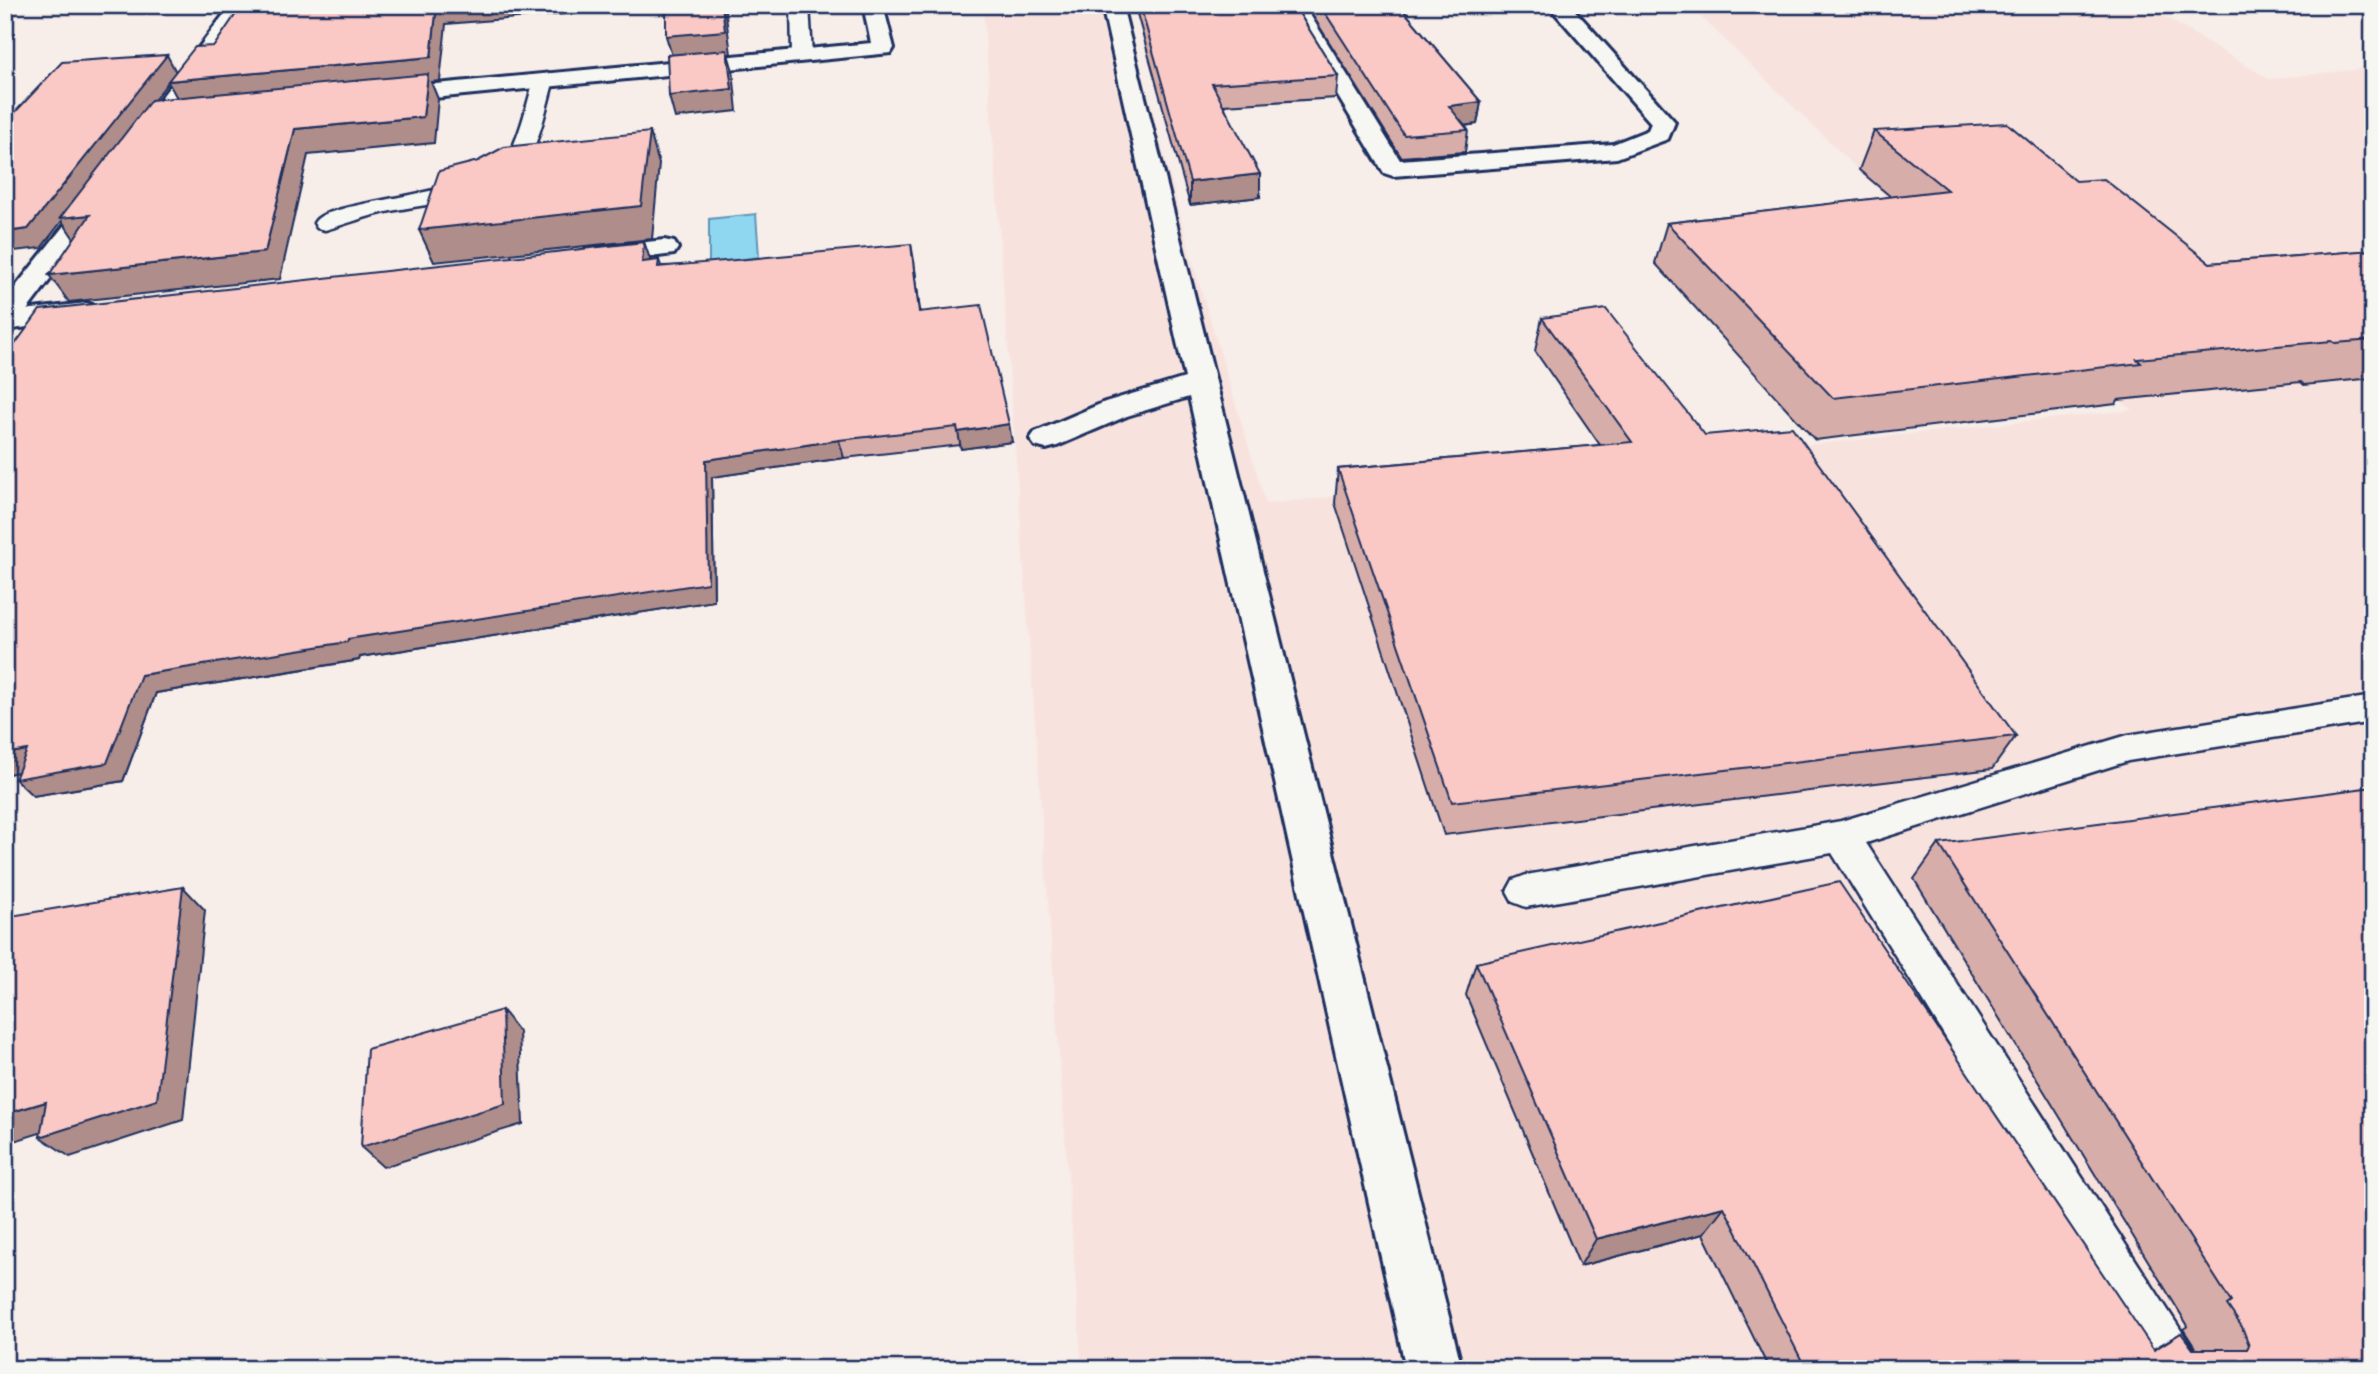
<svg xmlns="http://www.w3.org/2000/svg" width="2378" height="1374" font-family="Sriracha,sans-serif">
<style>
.built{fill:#f8e2de}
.water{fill:#8fd7f0;stroke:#6194b6;stroke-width:2}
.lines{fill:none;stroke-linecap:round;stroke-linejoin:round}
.service-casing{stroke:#1b2f5e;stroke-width:5}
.minor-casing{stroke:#1b2f5e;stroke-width:6}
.secondary-casing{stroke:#1b2f5e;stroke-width:6}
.service{fill:#f6f6f2;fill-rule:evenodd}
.minor{fill:#f6f6f2;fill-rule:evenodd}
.secondary{fill:#f6f6f2;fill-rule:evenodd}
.wall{fill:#d7ada9;stroke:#1b2f5e;stroke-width:2}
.shaded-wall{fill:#af8d8a;stroke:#1b2f5e;stroke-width:2}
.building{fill:#fac9c5;stroke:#1b2f5e;stroke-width:2}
</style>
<rect width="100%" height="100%" fill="#f7ede9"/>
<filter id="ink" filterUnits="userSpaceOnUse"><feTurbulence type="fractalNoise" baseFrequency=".0143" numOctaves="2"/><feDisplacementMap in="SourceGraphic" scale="14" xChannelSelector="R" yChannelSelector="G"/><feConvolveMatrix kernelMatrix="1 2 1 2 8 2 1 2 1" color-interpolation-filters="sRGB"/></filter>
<g filter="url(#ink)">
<polygon class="built" points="983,5 1124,5 1192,260 1266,504 2132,410 1913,223 1689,5 2145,5 2269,79 2373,68 2373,1369 1082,1369"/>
<polygon class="water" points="756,214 759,257 709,264 709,219"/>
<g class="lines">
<defs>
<g id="service">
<polygon points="791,5 809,5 812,55 809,59 795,59 792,55"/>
<path d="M544,74L554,80C545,110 539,152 516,175C493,199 415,205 382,213C363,217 344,225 325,230L317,228L314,223C319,214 332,212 342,209C376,199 482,187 501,165C518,148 527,103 534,80Z"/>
<polygon points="2373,696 2373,722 2128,761 1866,843 2195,1352 2202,1369 2150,1369 1832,853 1526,907 1513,902 1507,891 1513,880 1526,875 1841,821 2128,735"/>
</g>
<g id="minor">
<polygon points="863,5 883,5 894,48 891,53 383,103 375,101 371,96 375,91 383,89 871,43"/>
<polygon points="1102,5 1122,5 1462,1369 1406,1369 1189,397 1127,416 1057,446 1046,449 1035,446 1030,439 1035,432 1105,402 1185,378"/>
<polygon points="1283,5 1304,5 1400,160 1613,144 1648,130 1651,123 1548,5 1570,5 1675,122 1668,139 1617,158 1393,176 1384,173"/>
<polygon points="664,240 674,242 678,248 674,254 595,264 585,262 581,256 585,250 595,248"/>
<polygon points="87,303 97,306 101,312 97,318 5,330 5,312"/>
</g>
<g id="secondary">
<polygon points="231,5 252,5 151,145 142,147 133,145 130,140 133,135"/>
<polygon points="102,186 111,189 115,194 15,326 5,329 5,300 93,189"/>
</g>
</defs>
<use href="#service" class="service-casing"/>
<use href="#minor" class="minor-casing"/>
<use href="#secondary" class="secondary-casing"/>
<use href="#service" class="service"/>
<use href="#minor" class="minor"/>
<use href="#secondary" class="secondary"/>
</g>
<g class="wall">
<polygon points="1135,5 1294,5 1338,76 1336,98 1224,105 1260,197 1190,205 1136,10"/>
<polygon points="1306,5 1399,5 1481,102 1477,124 1465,126 1468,130 1465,152 1401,157"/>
<polygon points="1874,131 2076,181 2210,263 2373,250 2373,378 2304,385 2301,382 2118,400 2116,404 1815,440 1655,263 1667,223 1891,197 1859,170"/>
<polygon points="644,242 650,261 659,260 661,266 914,261 920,312 1012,442 961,449 960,445 844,458 712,477 714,601 360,657 359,660 156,693 123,781 33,796 18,772 8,774 5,771 5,358"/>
<polygon points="1542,318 1705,435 2016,736 1992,769 1444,835 1335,503 1338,469 1600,445 1535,351"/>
<polygon points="1939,844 2373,1369 1769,1369 1703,1234 1580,1266 1466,995 1476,963 2153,1349 2181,1333 2193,1349 2196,1349 2183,1329 2188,1326 1914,879"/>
</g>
<g class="shaded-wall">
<polygon points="437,5 671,5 446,24 440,81 431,82 438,99 434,143 308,155 280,279 69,302 49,275 265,252 295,129 423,117 427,82 181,105 168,82 65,217 90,215 108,242 78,245 62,221 41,248 5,252 5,232 28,229 167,55 176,72 169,81 431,57"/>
<polygon points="722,5 740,5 725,9 731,54 728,54 733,71 737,111 675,118 669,96 673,59 666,36"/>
<polygon points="1481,102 1477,124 1446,128 1449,106"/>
<polygon points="650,132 659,164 652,239 434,262 419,230"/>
<polygon points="1260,174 1260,197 1190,205 1190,182"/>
<polygon points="644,242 650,259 648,279 642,262"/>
<polygon points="911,244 914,261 922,329 919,312"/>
<polygon points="1009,424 1012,442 961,449 958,432"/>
<polygon points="839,440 844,458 712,477 714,601 360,657 359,660 156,693 123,781 33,796 15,779 141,675 348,639 706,460"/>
<polygon points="27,750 45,767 8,774 5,771 5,754"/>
<polygon points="183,887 205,910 183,1120 70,1157 40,1137"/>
<polygon points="502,1010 519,1032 523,1124 383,1167 361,1147"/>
<polygon points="46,1102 75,1122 5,1144 5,1114"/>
<polygon points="1724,1207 1703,1234 1580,1266 1596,1239"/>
</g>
<g class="building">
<polygon points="257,5 437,5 431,57 168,81 195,47 214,46 238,11 254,11"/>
<polygon points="666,5 722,5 725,31 666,36"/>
<polygon points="1140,5 1294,5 1338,76 1212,84 1260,174 1190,182"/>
<polygon points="1320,5 1399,5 1481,102 1449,106 1468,130 1404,135"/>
<polygon points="727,50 732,89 669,96 667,55"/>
<polygon points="167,55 28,229 5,232 5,123 62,62"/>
<polygon points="428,74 423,117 295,129 265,252 49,275 90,215 60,218 151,100"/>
<polygon points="2007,123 2076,181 2104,179 2210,263 2373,250 2373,340 2335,343 2332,341 2137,359 2141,363 1833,398 1667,223 1947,190 1874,131"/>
<polygon points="650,132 641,206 419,230 439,171 478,161 504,147"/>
<polygon points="644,242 642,262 659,260 658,267 911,244 919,312 981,305 1009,424 958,432 957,427 839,440 706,460 708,583 348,639 347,642 141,675 107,763 15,779 27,750 5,754 5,696 7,687 5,687 5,358 40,310"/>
<polygon points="1606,309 1705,435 1792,427 2016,736 1452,802 1338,469 1632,442 1542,318"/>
<polygon points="2373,787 2373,1369 1806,1369 1724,1207 1596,1239 1476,963 1839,882 2154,1350 2181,1333 2193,1349 2247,1349 2249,1345 2242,1327 2227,1305 2231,1302 1939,844"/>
<polygon points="183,887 157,1100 40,1137 46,1102 5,1114 5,917"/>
<polygon points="502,1010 505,1104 361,1147 367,1049"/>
</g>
</g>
<rect width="2378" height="1374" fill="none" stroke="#f6f6f2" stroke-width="28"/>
<rect x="14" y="14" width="2350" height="1346" fill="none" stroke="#1b2f5e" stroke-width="2.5" filter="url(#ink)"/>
</svg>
